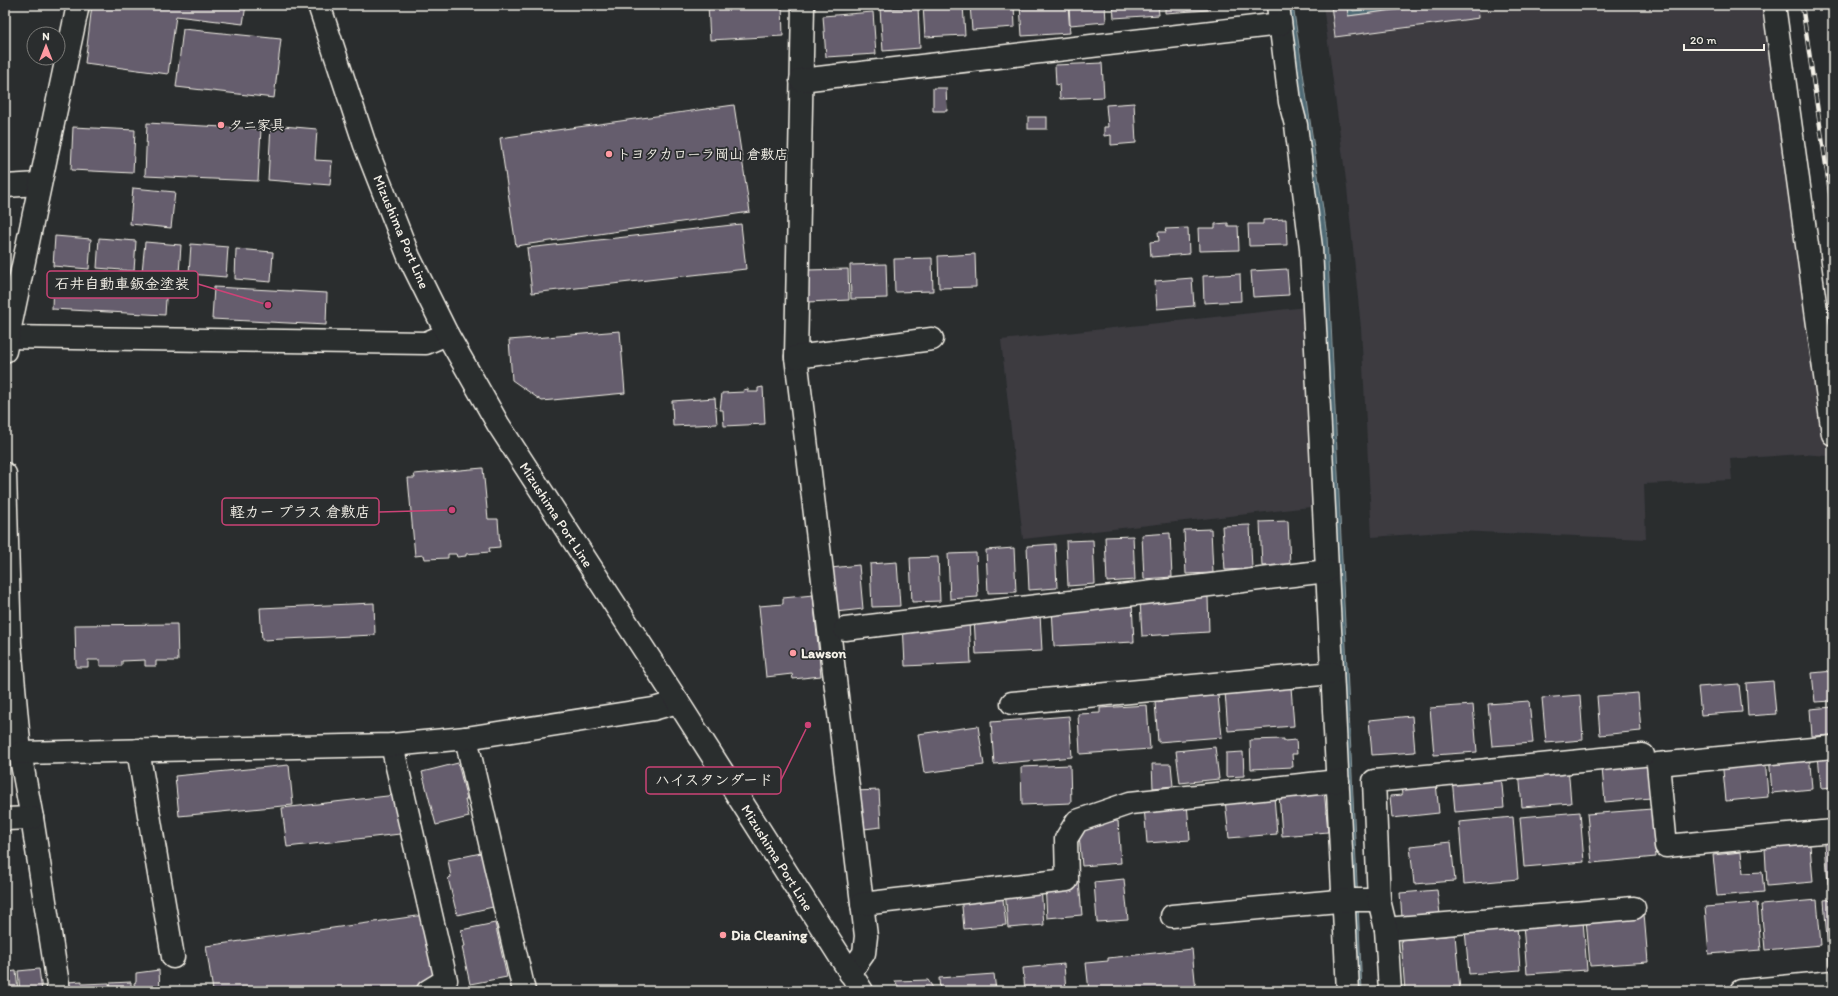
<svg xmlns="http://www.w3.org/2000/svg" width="1838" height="996" font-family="Itim,'Klee One',sans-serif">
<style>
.built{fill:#3c3b41}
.water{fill:#506a75;stroke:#92a0a3}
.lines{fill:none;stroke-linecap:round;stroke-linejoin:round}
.shore{stroke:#b2bbba;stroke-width:1}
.building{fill:#655d6d;stroke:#f4f1e8}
.minor-casing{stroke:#f4f1e8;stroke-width:25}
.secondary-casing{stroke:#f4f1e8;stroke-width:25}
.minor{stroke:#2a2d2e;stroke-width:22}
.secondary{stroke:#2a2d2e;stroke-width:22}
.rail-casing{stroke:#f4f1e8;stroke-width:4.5}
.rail{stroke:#2a2d2e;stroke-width:3;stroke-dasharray:9;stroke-linecap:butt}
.poi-dot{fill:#ff9aa2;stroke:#2a2d2e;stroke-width:1.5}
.labels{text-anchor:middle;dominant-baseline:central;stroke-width:3.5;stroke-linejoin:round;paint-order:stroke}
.poi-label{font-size:14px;font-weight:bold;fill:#f4f1e8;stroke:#2a2d2e;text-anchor:start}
.street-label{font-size:14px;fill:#f4f1e8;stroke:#2a2d2e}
.leader{fill:none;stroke:#cc4377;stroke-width:1.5}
.callout-dot{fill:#cc4377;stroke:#2a2d2e;stroke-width:1.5}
.callout{fill:#2a2d2e;stroke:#cc4377;stroke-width:1.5}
.callout-label{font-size:15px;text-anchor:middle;font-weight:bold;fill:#f4f1e8}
</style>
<rect width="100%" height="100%" fill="#2a2d2e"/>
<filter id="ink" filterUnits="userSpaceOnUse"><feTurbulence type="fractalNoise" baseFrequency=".025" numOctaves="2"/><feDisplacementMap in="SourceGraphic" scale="8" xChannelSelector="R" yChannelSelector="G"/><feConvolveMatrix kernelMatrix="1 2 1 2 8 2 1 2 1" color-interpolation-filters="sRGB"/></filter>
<g filter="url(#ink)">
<g class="built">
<polygon points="1323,5 1331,5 1335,37 1479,18 1478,5 1765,5 1828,456 1802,454 1730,459 1732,480 1644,484 1646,539 1457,531 1372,537 1361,328 1347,188"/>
<polygon points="1307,307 1311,507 1023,539 1001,340"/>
</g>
<g class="water">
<polygon points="1288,5 1293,5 1327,236 1362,991 1355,991 1320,237"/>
<polygon points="1347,5 1433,5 1348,16"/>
</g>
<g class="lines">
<polyline class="shore" points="1351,5 1353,11 1401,5"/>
</g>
<g class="building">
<polygon points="92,5 246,5 243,24 176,16 168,74 85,63"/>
<polygon points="708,5 782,5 783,36 710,40"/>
<polygon points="923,5 963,5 965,35 925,37"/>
<polygon points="970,5 1014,5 1015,27 972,30"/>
<polygon points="1020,5 1068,5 1070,33 1022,36"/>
<polygon points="1069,5 1105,5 1106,22 1070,25"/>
<polygon points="1113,5 1158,5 1159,15 1114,18"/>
<polygon points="1165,5 1209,5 1209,10 1165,13"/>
<polygon points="1331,5 1347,5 1348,16 1433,5 1478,5 1479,18 1335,37"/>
<polygon points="918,7 920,48 883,51 880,9"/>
<polygon points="873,12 876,54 826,57 823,16"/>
<polygon points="183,29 281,39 274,98 176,87"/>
<polygon points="1102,63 1104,97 1060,99 1059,84 1056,85 1055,65"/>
<polygon points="933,88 946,88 947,111 933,111"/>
<polygon points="1134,103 1136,143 1111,145 1111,135 1104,136 1104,127 1108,127 1106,105"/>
<polygon points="734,105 750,212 516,246 500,138"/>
<rect x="1028" y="117" width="19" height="12"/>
<polygon points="147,123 261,129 258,181 145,176"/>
<polygon points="271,125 317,129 315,160 332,161 330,185 268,180"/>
<polygon points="73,127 135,130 133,173 71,170"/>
<polygon points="133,188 175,192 171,228 130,224"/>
<polygon points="1286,219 1287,245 1249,246 1248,224 1263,224 1263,220"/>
<polygon points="1228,223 1228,226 1238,226 1239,250 1199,251 1198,228 1215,228 1215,224"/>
<polygon points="741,224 746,269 532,293 527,248"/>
<polygon points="1188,228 1189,254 1151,257 1150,242 1159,241 1158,232 1166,232 1165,229"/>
<polygon points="55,236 91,239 89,269 53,266"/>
<polygon points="99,238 136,241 134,271 97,268"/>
<polygon points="145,242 181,245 179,274 142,272"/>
<polygon points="191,244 228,247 226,277 189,274"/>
<polygon points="236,249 273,252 271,282 235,279"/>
<polygon points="975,254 976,287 939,288 938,256"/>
<polygon points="932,258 933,291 895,292 894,259"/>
<polygon points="886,264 887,298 851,299 850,265"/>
<polygon points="848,269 849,300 808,302 807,270"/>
<polygon points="1287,269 1289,295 1253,297 1251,271"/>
<polygon points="1240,274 1241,301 1204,303 1203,276"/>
<polygon points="53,277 167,283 165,315 52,309"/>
<polygon points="1192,278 1194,306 1157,309 1155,281"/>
<polygon points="214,287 327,293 326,325 212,319"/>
<polygon points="620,331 625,393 542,401 512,380 509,340"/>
<polygon points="763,387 765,424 724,426 723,410 720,410 722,393 744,392 743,390 748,389 748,392 758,392 758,388"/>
<polygon points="715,398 717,424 673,426 672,401"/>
<polygon points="483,468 488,519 498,519 500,547 489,548 490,552 466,554 466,556 457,557 456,554 448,554 448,558 425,559 424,555 415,556 408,478 415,478 414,474"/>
<polygon points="1288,521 1290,565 1262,566 1260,522"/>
<polygon points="1250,525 1252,569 1225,570 1222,526"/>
<polygon points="1211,529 1213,573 1186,574 1184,530"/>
<polygon points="1170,533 1172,577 1144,579 1142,535"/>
<polygon points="1133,536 1135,580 1107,582 1105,537"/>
<polygon points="1093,540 1095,584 1068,586 1066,541"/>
<polygon points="1055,544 1057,588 1029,590 1027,546"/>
<polygon points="1014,548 1016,592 988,593 986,550"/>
<polygon points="976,553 978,597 950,599 948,554"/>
<polygon points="938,557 940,601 912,602 910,558"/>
<polygon points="897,562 900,606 872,607 870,564"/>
<polygon points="859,565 863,609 836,612 831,568"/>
<polygon points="813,595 821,676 793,679 792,674 766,677 759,606 783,604 783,598"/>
<polygon points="1208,597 1209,632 1142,636 1140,600"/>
<polygon points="374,603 375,635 262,640 260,608"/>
<polygon points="1132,603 1134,642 1054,646 1052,607"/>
<polygon points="1040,614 1042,651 976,654 974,617"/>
<polygon points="969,620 971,663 905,666 903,623"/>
<polygon points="177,624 178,661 156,661 156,666 145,666 145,660 122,661 122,666 100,666 100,660 88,660 88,667 76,667 75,625"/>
<polygon points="1833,671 1833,701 1815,702 1812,673"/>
<polygon points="1773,681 1776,714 1748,716 1746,683"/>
<polygon points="1739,684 1742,712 1701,715 1698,687"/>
<polygon points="1291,687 1294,726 1228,731 1225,692"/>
<polygon points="1638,693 1641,731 1600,735 1597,696"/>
<polygon points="1173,695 1197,697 1218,695 1222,737 1158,742 1155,702 1173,700"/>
<polygon points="1580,695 1583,740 1546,743 1542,698"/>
<polygon points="1529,701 1533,743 1492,746 1488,704"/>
<polygon points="1147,705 1150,749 1080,754 1078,714 1100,713 1100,708"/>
<polygon points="1473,705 1477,752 1434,755 1430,708"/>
<polygon points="1833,707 1833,735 1812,736 1810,709"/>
<polygon points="1069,716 1072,757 994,764 991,722"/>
<polygon points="1412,716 1415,752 1372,755 1369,720"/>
<polygon points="978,726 984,765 924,773 918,734"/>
<polygon points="1284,739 1284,741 1296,740 1297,754 1292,754 1293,767 1251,769 1250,740"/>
<polygon points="1215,747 1219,779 1180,783 1176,751"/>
<polygon points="1243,752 1244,776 1226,777 1226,753"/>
<polygon points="1809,752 1812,789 1772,793 1769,755"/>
<polygon points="1833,754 1833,787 1821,788 1818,755"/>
<polygon points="1765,756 1768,797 1726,801 1722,760"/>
<polygon points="458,763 467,800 465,800 469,817 436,825 422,772"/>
<polygon points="1152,764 1171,764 1173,786 1153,788"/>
<polygon points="1648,764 1651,798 1605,802 1602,768"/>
<polygon points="289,765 293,805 179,816 175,776"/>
<polygon points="1070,765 1071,803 1022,805 1021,767"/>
<polygon points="1568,766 1571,803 1522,807 1519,770"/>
<polygon points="1501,774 1504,808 1455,812 1452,778"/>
<polygon points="1436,783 1439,813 1392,818 1390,796 1402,795 1401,786"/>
<polygon points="1324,789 1328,832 1282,836 1279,793"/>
<polygon points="879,790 881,827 864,829 864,822 857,823 855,791"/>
<polygon points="396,795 400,834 287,847 282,808"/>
<polygon points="1274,796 1277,834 1229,838 1225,800"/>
<polygon points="1187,803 1190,840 1147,843 1144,807"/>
<polygon points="1652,809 1656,857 1592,863 1587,814"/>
<polygon points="1580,812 1584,862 1524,867 1520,817"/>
<polygon points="1513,817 1518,879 1464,884 1459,822"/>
<polygon points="1118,821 1121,863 1082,866 1078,824"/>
<polygon points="1451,842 1455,881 1414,884 1410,846"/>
<polygon points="1825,843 1833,843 1833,883 1828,884"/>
<polygon points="1810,845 1813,882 1767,886 1765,848"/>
<polygon points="1741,852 1743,873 1762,872 1764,892 1717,896 1713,855"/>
<polygon points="481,853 493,907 457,915 448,878 451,877 448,860"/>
<polygon points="1124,879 1128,920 1097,922 1094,882"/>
<polygon points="1079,881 1082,915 1047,918 1045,884"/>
<polygon points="1041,887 1044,925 1008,928 1005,889"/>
<polygon points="1437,890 1440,914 1402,917 1400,893"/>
<polygon points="1002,891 1006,925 964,929 961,895"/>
<polygon points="1833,899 1833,965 1829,966 1824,900"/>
<polygon points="1817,900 1821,945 1765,950 1761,905"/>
<polygon points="1757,903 1761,950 1709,954 1705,907"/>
<polygon points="1644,914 1648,962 1590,966 1586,919"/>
<polygon points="424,915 435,971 421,986 386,991 213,991 206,946"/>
<polygon points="1583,921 1587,970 1527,974 1523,925"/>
<polygon points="495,923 507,977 470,984 462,947 465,946 461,930"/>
<polygon points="1517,926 1520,970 1469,974 1465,930"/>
<polygon points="1455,935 1460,991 1405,991 1401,940"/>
<polygon points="1192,949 1196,991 1089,991 1086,963 1108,961 1108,958"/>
<polygon points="1064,964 1066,991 1025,991 1023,968"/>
<polygon points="39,969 42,991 20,991 18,971"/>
<polygon points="159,970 160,991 135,991 134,983 136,982 136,973"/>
<polygon points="16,971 18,991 5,991 5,981 9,981 8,972"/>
<polygon points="994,974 996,991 940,991 939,978"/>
<polygon points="928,980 935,991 901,991 895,981"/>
<polygon points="82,981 82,984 109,983 110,991 67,991 67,982"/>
<polygon points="131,982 131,991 111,991 110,983"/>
</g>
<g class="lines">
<defs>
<g id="minor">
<polyline points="803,5 796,357 866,936 864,953 850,973"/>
<polyline points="1278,5 1290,102 1296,125 1311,248 1348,991"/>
<polyline points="1774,5 1833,434"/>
<polyline points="801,80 1280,24"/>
<polyline points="5,186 39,184"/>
<polyline points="5,337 426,343 447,334"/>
<polyline points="5,351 78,5"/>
<polyline points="796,357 932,339"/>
<polyline points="5,474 10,643 20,753 32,818 59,991"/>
<polyline points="845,629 1327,571"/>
<polyline points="1012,703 1332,673"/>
<polyline points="466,738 524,991"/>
<polyline points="392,745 446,980 428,991"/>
<polyline points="1833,747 1658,764 1666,846 1833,831"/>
<polyline points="138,750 173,957"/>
<polyline points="20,753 392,745 466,738 653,709 678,702"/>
<polyline points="5,819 32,818"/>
<polyline points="862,904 1067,880 1066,839 1077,821 1130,803 1338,781"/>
<polyline points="1172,916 1349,900 1379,900"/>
<polyline points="1386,929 1634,908"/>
<polyline points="1390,991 1386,929 1379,900 1374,781 1643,755"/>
<polyline points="1741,991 1833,982"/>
</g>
<polyline id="secondary" points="319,5 365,145 409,257 447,334 498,424 678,702 862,991"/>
</defs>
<use href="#minor" class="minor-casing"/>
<use href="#secondary" class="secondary-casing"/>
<use href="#minor" class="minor"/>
<use href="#secondary" class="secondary"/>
<defs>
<polyline id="rail" points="1802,5 1833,212"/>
</defs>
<use href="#rail" class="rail-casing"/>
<use href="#rail" class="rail"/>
</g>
</g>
<g class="poi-dot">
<circle cx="221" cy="125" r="4"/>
<circle cx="609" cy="154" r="4"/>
<circle cx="793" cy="653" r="4"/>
<circle cx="723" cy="935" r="4"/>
</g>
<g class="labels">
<g class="poi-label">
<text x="229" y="125">タニ家具</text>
<text x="617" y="154">トヨタカローラ岡山 倉敷店</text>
<text x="801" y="653">Lawson</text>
<text x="731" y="935">Dia Cleaning</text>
</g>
<g class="street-label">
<text transform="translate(401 232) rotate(67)">Mizushima Port Line</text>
<text transform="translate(556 515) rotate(57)">Mizushima Port Line</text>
<text transform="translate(777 858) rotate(58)">Mizushima Port Line</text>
</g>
</g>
<path class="leader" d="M268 305L198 284M452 510L379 512M808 725L781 780"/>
<g class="callout-dot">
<circle cx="268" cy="305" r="4"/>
<circle cx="452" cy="510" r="4"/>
<circle cx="808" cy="725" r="4"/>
</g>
<g class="callout">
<rect x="47" y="271" width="151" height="27" rx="4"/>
<rect x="222" y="498" width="157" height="27" rx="4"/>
<rect x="646" y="767" width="135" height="27" rx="4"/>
</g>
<g class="callout-label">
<text x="122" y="289">石井自動車鈑金塗装</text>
<text x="300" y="517">軽カー プラス 倉敷店</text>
<text x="714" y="785">ハイスタンダード</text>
</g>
<rect width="1838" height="996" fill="none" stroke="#2a2d2e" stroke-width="20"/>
<rect x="10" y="10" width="1818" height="976" fill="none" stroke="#f4f1e8" stroke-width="1.5" filter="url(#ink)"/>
<g transform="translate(46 46)"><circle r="19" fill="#2a2d2e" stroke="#7b7b78"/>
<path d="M0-3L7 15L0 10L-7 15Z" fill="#ff9aa2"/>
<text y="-6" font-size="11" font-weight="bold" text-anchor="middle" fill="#f4f1e8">N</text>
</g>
<path d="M1684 44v6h80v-6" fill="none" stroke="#f4f1e8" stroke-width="2"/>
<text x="1690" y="44" font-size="12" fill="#f4f1e8" stroke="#2a2d2e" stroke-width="3" paint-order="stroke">20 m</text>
</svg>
